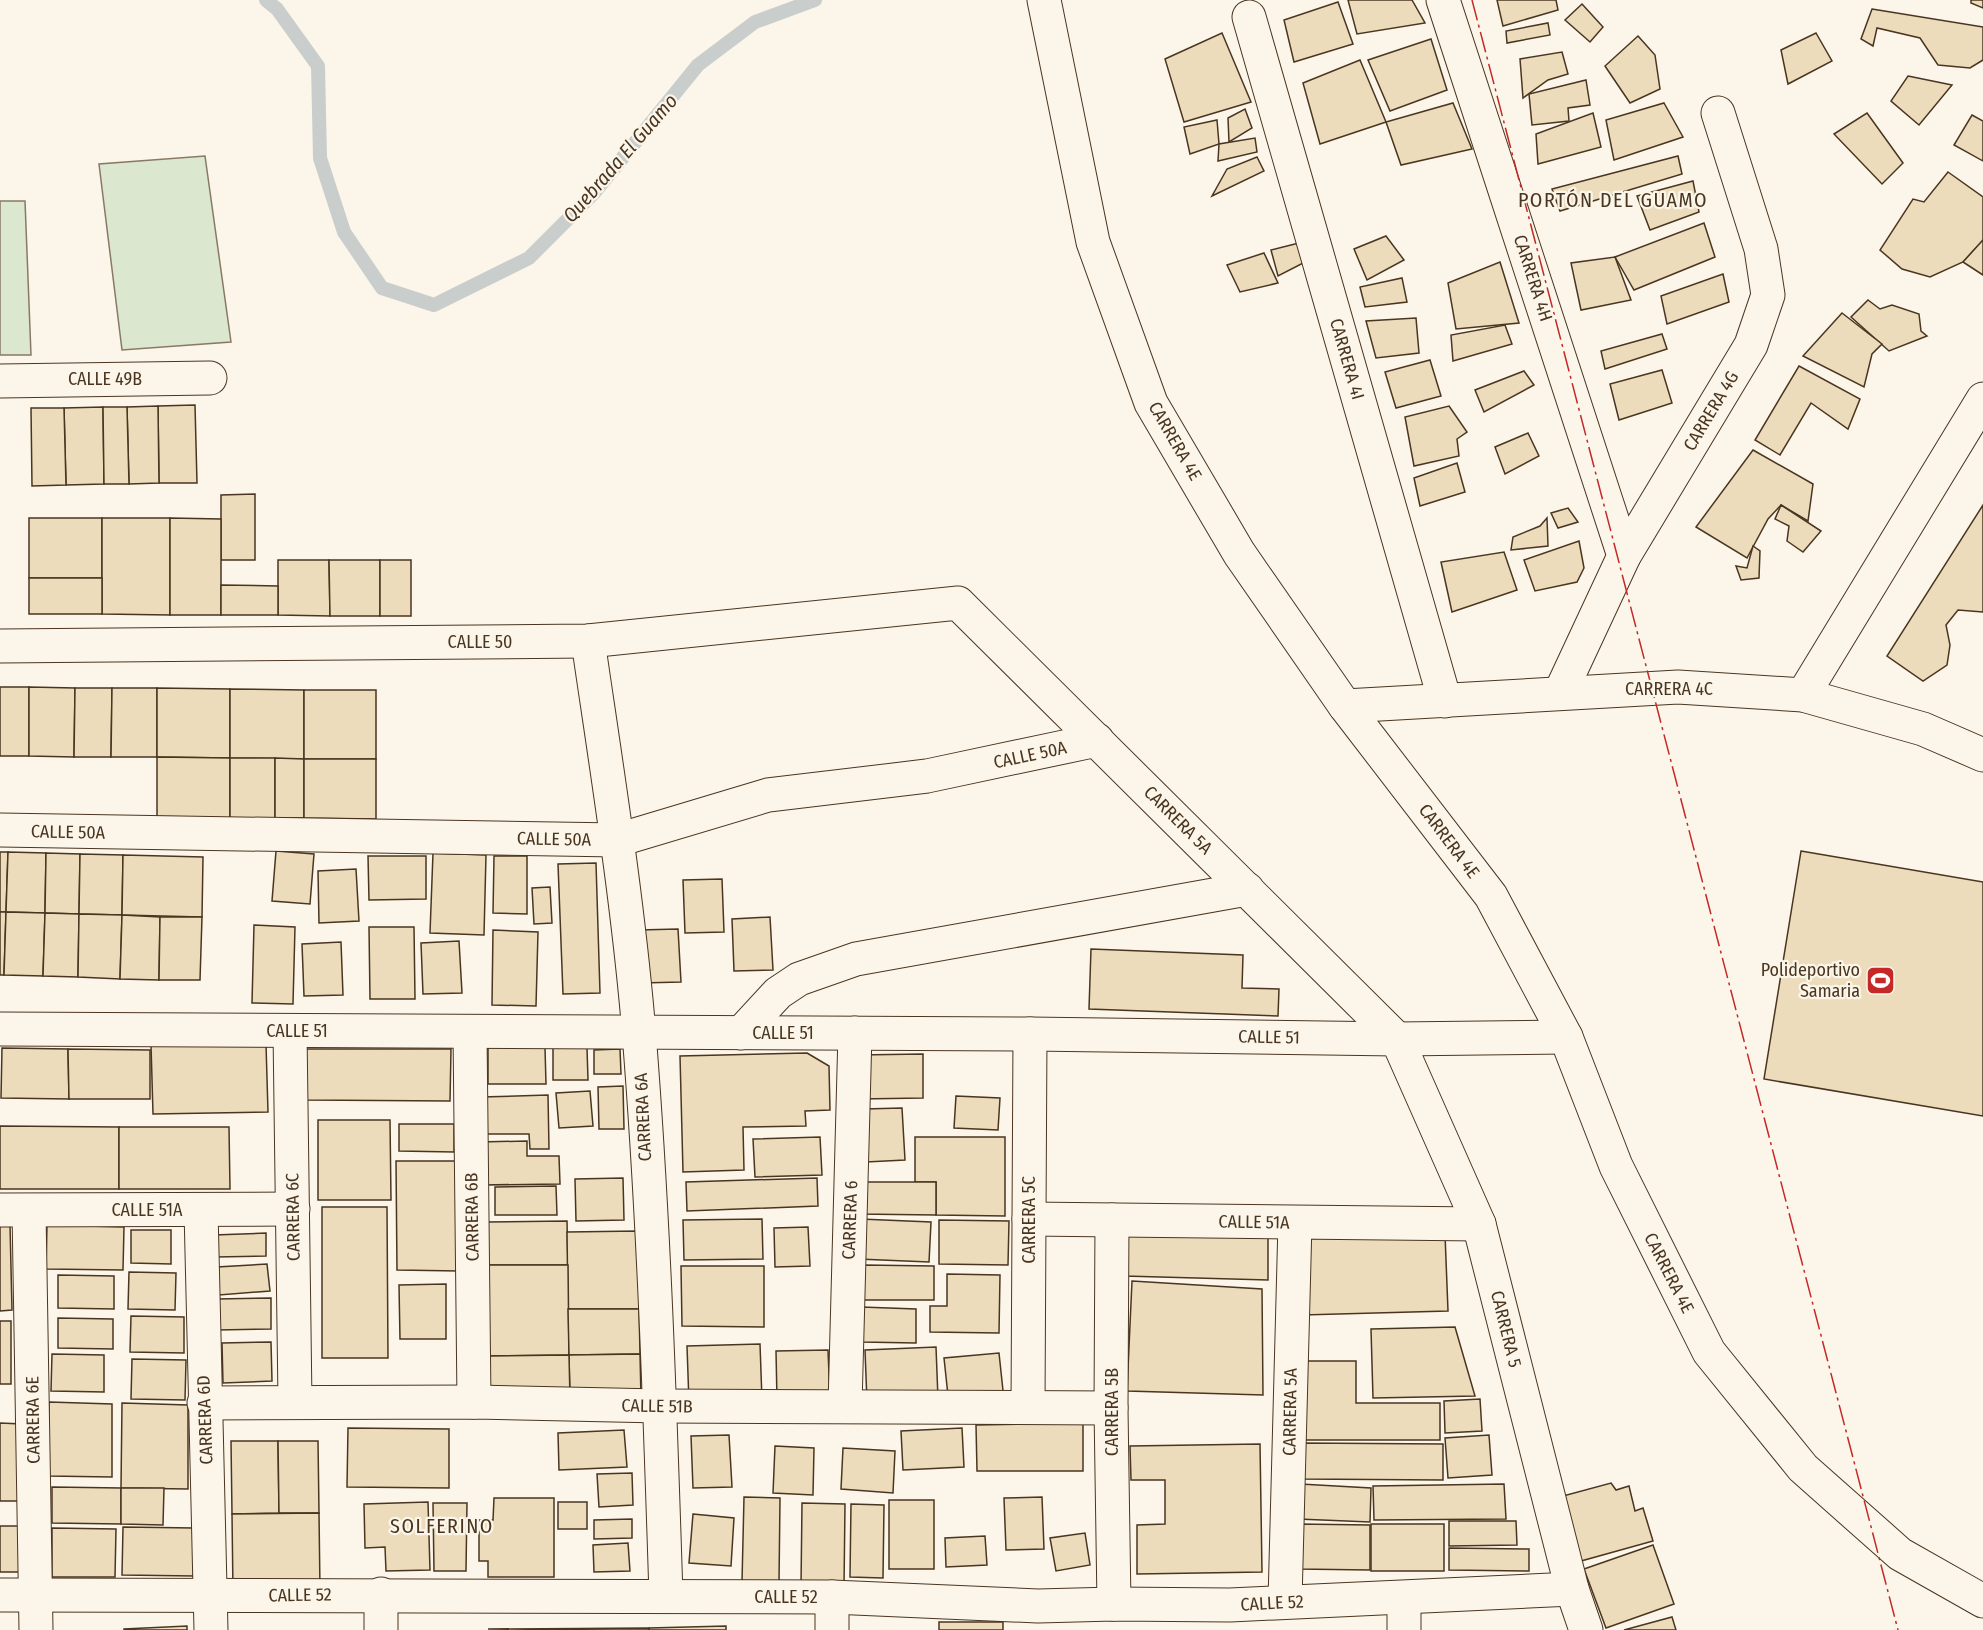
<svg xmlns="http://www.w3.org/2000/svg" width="1983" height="1630" font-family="'Fira Sans Condensed',sans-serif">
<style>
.green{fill:#dce7d0;stroke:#887966;stroke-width:1.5}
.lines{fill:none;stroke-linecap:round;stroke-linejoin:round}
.stream{stroke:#c9cecd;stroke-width:14}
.building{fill:#ecdcbc;stroke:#4a3520;stroke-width:1.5}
.minor-casing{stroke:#4a3520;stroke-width:35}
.tertiary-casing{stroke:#4a3520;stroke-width:35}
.minor{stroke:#fbf6e9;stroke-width:33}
.tertiary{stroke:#fbf6e9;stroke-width:33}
.power{stroke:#c62828;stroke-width:1.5;stroke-dasharray:21 4.5 3 4.5;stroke-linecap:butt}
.labels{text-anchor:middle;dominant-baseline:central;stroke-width:4.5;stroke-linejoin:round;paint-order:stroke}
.street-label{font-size:18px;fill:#4a3520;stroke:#fbf6e9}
.poi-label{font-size:18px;fill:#4a3520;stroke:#fbf6e9;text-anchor:end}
.water-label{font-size:20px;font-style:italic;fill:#4a3520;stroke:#fbf6e9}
.neighbourhood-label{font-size:20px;letter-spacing:1.5px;fill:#4a3520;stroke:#fbf6e9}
</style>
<rect width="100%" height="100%" fill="#fbf6e9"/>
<g class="green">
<polygon points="205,156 231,342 122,350 99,164"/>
<polygon points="0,201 25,201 31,355 0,355"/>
</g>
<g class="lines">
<polyline class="stream" points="266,0 277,9 318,66 320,158 344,232 382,288 434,305 529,258 594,193 698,65 755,22 815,0"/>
</g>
<g class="building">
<polygon points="1348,0 1412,0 1425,23 1357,34"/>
<polygon points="1497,0 1556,0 1558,10 1503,26"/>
<polygon points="1971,0 1983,0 1983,8 1971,3"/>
<polygon points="1338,2 1353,44 1294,62 1284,20"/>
<polygon points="1582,4 1603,27 1590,42 1565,20"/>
<polygon points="1872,9 1983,27 1983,60 1970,68 1938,65 1920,38 1877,28 1873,46 1861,39"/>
<polygon points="1548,23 1550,35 1507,43 1506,31"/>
<polygon points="1222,33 1251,102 1184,122 1165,59"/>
<polygon points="1816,33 1832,61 1788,84 1781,50"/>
<polygon points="1638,36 1655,55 1660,89 1630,103 1605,66"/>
<polygon points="1431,39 1447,90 1390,111 1368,60"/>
<polygon points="1562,52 1568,74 1548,80 1523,98 1520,59"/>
<polygon points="1360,60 1386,122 1320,144 1303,83"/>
<polygon points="1908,76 1952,85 1919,125 1891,101"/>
<polygon points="1586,80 1590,105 1568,108 1569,121 1532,125 1529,94"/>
<polygon points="1453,103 1472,149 1401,165 1386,122"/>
<polygon points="1664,103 1683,137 1614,160 1606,120"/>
<polygon points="1245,109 1252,128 1229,142 1228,118"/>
<polygon points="1593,113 1601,147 1538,164 1536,134"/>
<polygon points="1867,113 1903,163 1882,184 1834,134"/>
<polygon points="1972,115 1983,121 1983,161 1954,145"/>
<polygon points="1217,120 1219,144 1190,154 1184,127"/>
<polygon points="1255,138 1257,152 1218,161 1219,144"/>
<polygon points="1678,156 1682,174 1560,211 1552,189"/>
<polygon points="1257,157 1264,171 1212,196 1227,169"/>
<polygon points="1948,172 1983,197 1983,240 1963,262 1930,277 1902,269 1880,250 1913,199 1924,202"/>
<polygon points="1693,181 1699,212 1650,230 1637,196"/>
<polygon points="1704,223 1715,257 1634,290 1615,257"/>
<polygon points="1386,236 1404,260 1367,280 1354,249"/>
<polygon points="1983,240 1983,275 1963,262"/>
<polygon points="1307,241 1309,260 1278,276 1271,250"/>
<polygon points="1264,253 1278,283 1240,292 1227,265"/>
<polygon points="1615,257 1631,300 1581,310 1571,263"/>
<polygon points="1500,262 1519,323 1456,329 1448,283"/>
<polygon points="1723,274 1729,302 1667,324 1661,296"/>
<polygon points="1402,278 1407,302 1365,307 1360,287"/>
<polygon points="1868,300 1880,309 1892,305 1919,314 1921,331 1927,336 1889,351 1851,317"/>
<polygon points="1842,313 1882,344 1872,354 1864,387 1803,356"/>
<polygon points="1416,318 1419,353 1376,358 1366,321"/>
<polygon points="1505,325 1512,344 1453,361 1451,335"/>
<polygon points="1662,334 1667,349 1605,369 1601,351"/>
<polygon points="1430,360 1441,396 1396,408 1385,372"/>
<polygon points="1799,366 1860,399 1848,429 1811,403 1780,455 1755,440"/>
<polygon points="1662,370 1672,403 1619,420 1610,384"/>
<polygon points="1524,371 1534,385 1484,412 1475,390"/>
<polygon points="195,405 197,483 159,483 158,406"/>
<polygon points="158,406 159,483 129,484 127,407"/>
<polygon points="1449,406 1467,432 1457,439 1459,456 1414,466 1405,417"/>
<polygon points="103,407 104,484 66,485 64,408"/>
<polygon points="103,407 127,407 129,484 104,484"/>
<polygon points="31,408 64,408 66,485 32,486"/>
<polygon points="1528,433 1539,456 1505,474 1495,447"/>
<polygon points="1753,450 1813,484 1808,521 1781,505 1768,519 1747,558 1696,527"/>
<polygon points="1457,463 1465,492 1420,506 1414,478"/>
<polygon points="255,494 255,560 221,560 221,495"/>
<polygon points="1781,505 1821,531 1803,552 1787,541 1789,526 1775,519"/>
<polygon points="1983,505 1983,612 1958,610 1946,625 1950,645 1947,665 1923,681 1887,656"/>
<polygon points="1568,508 1578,522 1558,528 1551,513"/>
<rect x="29" y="518" width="73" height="60"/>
<polygon points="102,518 170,518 170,615 102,614"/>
<polygon points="170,518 221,519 221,615 170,615"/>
<polygon points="1547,518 1548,546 1511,550 1513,537 1540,526"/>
<polygon points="1579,541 1584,568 1577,582 1535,591 1524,560"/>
<polygon points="1753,546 1760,551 1759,578 1741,580 1736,566 1747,568"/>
<polygon points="1504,552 1517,590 1452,612 1441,562"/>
<polygon points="278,560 329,560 330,616 278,615"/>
<polygon points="329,560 380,560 380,616 330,616"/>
<rect x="380" y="560" width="31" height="56"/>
<rect x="29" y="578" width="73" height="36"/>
<polygon points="221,585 278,586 278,615 221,615"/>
<rect x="0" y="687" width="29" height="69"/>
<polygon points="29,687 75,688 74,757 29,756"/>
<polygon points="75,688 112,688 111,757 74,757"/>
<polygon points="112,688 157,688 157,757 111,757"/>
<polygon points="157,688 230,689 230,758 157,757"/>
<polygon points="230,689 304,690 304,759 230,758"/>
<rect x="304" y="690" width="72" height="69"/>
<polygon points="157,757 230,758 230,818 157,817"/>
<rect x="230" y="758" width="45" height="60"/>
<polygon points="275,758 304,759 304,818 275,818"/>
<polygon points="304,759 376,759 376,819 304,818"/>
<polygon points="276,851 314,854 310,904 272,901"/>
<polygon points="1801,851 1983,882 1983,1116 1764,1079"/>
<polygon points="0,852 8,852 6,912 0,912"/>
<polygon points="8,852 46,853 45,913 6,912"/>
<polygon points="46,853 80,854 79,914 45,913"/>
<polygon points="433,853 486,855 484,935 430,933"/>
<polygon points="80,854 123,855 122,915 79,914"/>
<polygon points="123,855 203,857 202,917 122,915"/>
<polygon points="368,856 426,856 426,899 369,900"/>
<polygon points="494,856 527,856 527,914 493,913"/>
<polygon points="596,863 600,993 563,994 558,864"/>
<polygon points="356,869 359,921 319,923 318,871"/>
<polygon points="722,879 724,932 685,933 683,880"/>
<polygon points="550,887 552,923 534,924 532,888"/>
<polygon points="0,912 6,912 4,975 0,975"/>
<polygon points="6,912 45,913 43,976 4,975"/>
<polygon points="45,913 79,914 78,977 43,976"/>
<polygon points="79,914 122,915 120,979 78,977"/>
<polygon points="122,915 160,917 159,980 120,979"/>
<polygon points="160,917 202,917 200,980 159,980"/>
<polygon points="770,917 773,970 734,971 732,919"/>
<polygon points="254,925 295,927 293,1004 252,1003"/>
<polygon points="369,927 414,927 415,999 370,999"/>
<polygon points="678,929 681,982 641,983 639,930"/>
<polygon points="493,930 538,932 536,1006 492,1005"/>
<polygon points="459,941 462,993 423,994 421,943"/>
<polygon points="341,942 343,995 304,996 302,944"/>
<polygon points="1091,949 1243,955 1242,988 1279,989 1278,1016 1089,1009"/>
<polygon points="266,1044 268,1112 153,1114 151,1045"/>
<polygon points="488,1047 545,1048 546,1084 488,1084"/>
<polygon points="2,1048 68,1049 69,1099 1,1098"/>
<polygon points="553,1048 587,1048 588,1080 553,1080"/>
<polygon points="68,1049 150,1050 150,1099 69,1099"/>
<polygon points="306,1049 451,1049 450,1101 306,1100"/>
<polygon points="620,1049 621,1074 594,1074 594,1050"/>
<polygon points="807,1053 829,1066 830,1110 805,1111 806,1126 743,1127 744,1170 683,1172 680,1056"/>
<polygon points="923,1054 923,1098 858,1099 857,1055"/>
<polygon points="623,1086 624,1129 599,1129 598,1087"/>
<polygon points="590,1091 593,1126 559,1128 556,1093"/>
<polygon points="548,1095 549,1149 530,1149 529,1134 482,1134 481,1097"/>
<polygon points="956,1096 1000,1098 998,1130 954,1128"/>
<polygon points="902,1108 905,1160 866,1162 864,1109"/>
<polygon points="318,1120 390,1120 391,1200 318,1200"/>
<polygon points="399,1124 454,1124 454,1152 399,1151"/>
<polygon points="0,1126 119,1127 119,1189 0,1189"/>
<polygon points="119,1127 229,1127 230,1189 119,1189"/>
<polygon points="820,1137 822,1175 755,1177 753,1139"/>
<polygon points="915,1137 1005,1137 1005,1216 936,1215 936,1182 915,1182"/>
<polygon points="527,1141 527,1156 559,1156 560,1184 480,1185 479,1142"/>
<polygon points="396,1161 459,1161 459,1271 397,1270"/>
<polygon points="623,1178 624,1220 576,1221 575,1179"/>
<polygon points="817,1178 818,1206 687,1211 686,1182"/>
<polygon points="858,1182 936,1182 936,1215 857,1214"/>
<polygon points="556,1186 557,1215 495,1215 495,1187"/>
<polygon points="322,1207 387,1207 388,1358 322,1358"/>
<polygon points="762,1219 763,1259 684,1260 683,1220"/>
<polygon points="860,1219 931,1222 929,1262 858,1259"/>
<polygon points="939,1220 1009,1221 1008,1265 939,1264"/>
<polygon points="567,1221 568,1265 488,1265 487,1222"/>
<polygon points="0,1225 10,1225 12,1310 0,1311"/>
<polygon points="47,1225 124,1227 123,1270 46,1269"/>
<polygon points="808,1227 810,1266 775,1267 774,1228"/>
<polygon points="131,1230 171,1230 171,1264 131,1263"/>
<polygon points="638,1231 639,1309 568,1309 567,1232"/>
<polygon points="266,1233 266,1256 215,1257 214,1235"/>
<polygon points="1126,1233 1268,1236 1268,1280 1124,1276"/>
<polygon points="1445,1234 1448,1311 1302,1315 1299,1239"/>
<polygon points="267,1264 270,1291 219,1295 217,1267"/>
<polygon points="488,1265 568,1265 569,1355 489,1356"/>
<polygon points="863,1265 934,1266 934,1300 863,1300"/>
<polygon points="681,1266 764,1266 764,1327 682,1326"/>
<polygon points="129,1272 176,1273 175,1310 128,1309"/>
<polygon points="947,1274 1000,1275 999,1333 930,1332 930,1306 947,1306"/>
<polygon points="58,1275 114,1276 114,1309 58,1308"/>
<polygon points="1132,1281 1262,1289 1263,1395 1127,1391"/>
<polygon points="446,1284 446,1339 400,1339 399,1285"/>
<polygon points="271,1298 271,1329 217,1330 217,1299"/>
<polygon points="861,1307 916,1309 916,1343 861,1342"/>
<polygon points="568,1309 639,1309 640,1354 569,1355"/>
<polygon points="131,1316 184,1317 184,1353 130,1352"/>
<polygon points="58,1318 113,1319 113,1349 58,1348"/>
<rect x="0" y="1321" width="11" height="63"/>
<polygon points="1455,1327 1475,1396 1373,1398 1371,1329"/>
<polygon points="271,1342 272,1381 223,1383 222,1343"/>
<polygon points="760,1344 762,1400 689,1403 687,1346"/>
<polygon points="936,1347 938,1399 867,1402 865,1350"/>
<polygon points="828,1350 830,1398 777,1400 776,1351"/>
<polygon points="999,1353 1004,1400 949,1405 944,1358"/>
<polygon points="52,1354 104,1355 104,1392 51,1391"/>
<polygon points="640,1354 641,1398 570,1399 569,1355"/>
<polygon points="569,1355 570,1399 490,1400 489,1356"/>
<polygon points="132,1359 186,1360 185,1400 131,1399"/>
<polygon points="1301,1361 1356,1361 1356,1403 1440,1403 1440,1440 1301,1440"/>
<polygon points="1480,1399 1482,1431 1445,1433 1444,1401"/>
<polygon points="49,1402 112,1404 112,1477 48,1476"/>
<polygon points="122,1403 188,1405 188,1489 121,1488"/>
<polygon points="0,1423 22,1424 19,1501 0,1501"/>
<polygon points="1083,1423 1083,1471 977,1471 976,1425"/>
<polygon points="348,1428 449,1429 449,1488 347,1487"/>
<polygon points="962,1428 964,1467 903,1470 901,1431"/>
<polygon points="624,1430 627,1467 559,1470 558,1433"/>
<polygon points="729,1435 732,1487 693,1488 691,1436"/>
<polygon points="1489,1435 1492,1475 1448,1478 1445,1438"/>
<polygon points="231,1441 278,1441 279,1513 232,1514"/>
<polygon points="278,1441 318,1441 319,1513 279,1513"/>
<polygon points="1300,1443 1443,1444 1443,1480 1300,1479"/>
<polygon points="1260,1444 1262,1572 1137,1574 1137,1525 1165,1524 1165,1480 1131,1480 1130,1446"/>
<polygon points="775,1446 814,1448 813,1495 773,1493"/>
<polygon points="843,1448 895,1451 893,1493 841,1489"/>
<polygon points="632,1473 633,1505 599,1507 597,1474"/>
<polygon points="1611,1483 1616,1490 1629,1486 1635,1511 1643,1508 1653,1541 1581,1561 1563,1496"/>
<polygon points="1300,1484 1371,1488 1370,1522 1298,1519"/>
<polygon points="1504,1484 1506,1519 1374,1520 1373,1486"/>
<polygon points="52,1487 121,1488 121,1524 52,1523"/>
<polygon points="121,1488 164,1488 163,1525 121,1524"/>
<polygon points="744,1497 780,1498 779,1583 742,1582"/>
<polygon points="1042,1497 1044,1549 1006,1550 1004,1498"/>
<polygon points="494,1498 554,1498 554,1577 488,1577 488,1561 479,1561 479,1520 493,1520"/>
<rect x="889" y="1500" width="45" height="69"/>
<polygon points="428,1502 430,1570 386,1571 385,1547 365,1548 364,1504"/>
<rect x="558" y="1502" width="29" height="27"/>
<polygon points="433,1503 467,1503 466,1571 434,1571"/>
<polygon points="802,1503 845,1504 844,1588 801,1587"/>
<polygon points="851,1504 884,1505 883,1578 850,1577"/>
<polygon points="319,1513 320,1590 233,1592 232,1514"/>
<polygon points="693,1514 734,1518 731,1566 689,1563"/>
<polygon points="632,1519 632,1538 594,1539 594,1520"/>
<polygon points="1449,1521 1516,1521 1517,1545 1449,1546"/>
<polygon points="1297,1524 1370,1525 1370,1570 1297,1569"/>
<rect x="1371" y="1524" width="73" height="47"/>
<polygon points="0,1526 19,1526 20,1572 0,1572"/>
<polygon points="123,1527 194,1528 194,1576 122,1575"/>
<polygon points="52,1528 116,1529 115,1577 52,1577"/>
<polygon points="1085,1533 1090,1565 1056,1571 1050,1538"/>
<polygon points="985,1536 987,1565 946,1567 945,1538"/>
<polygon points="628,1543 630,1571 594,1572 593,1545"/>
<polygon points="1653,1545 1674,1604 1606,1628 1584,1569"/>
<polygon points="1449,1548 1529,1549 1529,1571 1449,1570"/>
<polygon points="1672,1617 1676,1630 1624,1630"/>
<rect x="939" y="1622" width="64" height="8"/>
<polygon points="187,1626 187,1630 124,1630 124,1629"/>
<polygon points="726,1626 726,1630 649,1630 649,1628"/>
<polygon points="649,1628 649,1630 488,1629"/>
</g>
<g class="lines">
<defs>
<g id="minor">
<polyline points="1443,0 1624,556"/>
<polyline points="1249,17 1445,701"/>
<polyline points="0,381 210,378"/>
<path d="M588,641C607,771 628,901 639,1033C654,1220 660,1409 666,1596"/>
<polyline points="0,646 588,641 958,603 1397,1039"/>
<polyline points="1561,691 1624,556 1751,345 1768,295 1761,249 1718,113"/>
<polyline points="1803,695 1983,399"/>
<polyline points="1345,706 1678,687 1803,695 1923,729 1983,755"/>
<polyline points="0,830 618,840 768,795 927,776 1097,740"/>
<polyline points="290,1031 295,1402"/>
<polyline points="470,1032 474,1402"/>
<polyline points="741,1033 778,993 799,979 856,959 1247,889"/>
<polyline points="0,1210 293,1209"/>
<polyline points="201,1210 211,1630"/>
<polyline points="29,1211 36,1630"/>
<polyline points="1029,1219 1479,1224"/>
<polyline points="1112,1220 1111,1408 1114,1604"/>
<polyline points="204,1403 474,1402 660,1406 1111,1408"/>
<polyline points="845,1406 855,1033"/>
<polyline points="1028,1406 1030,1034"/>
<polyline points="0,1595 832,1597 1038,1606 1114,1604 1230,1605 1572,1589"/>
<polyline points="1285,1601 1295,1223"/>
<polyline points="381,1630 381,1594"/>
<polyline points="832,1630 832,1597"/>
<polyline points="1404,1630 1404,1598"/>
</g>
<g id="tertiary">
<polyline points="1044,0 1093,242 1151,403 1239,553 1345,706 1491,896 1566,1037 1616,1166 1709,1352 1803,1468 1900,1554 1983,1601"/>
<polyline points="0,1029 1030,1034 1397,1039 1566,1037"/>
<polyline points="1397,1039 1479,1224 1572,1589 1586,1630"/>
</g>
</defs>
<use href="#minor" class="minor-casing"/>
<use href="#tertiary" class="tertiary-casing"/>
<use href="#minor" class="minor"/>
<use href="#tertiary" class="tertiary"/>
<polyline class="power" points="1472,0 1898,1630"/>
</g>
<defs>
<symbol id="stadium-square" viewBox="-11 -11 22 22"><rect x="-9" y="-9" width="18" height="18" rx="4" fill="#c62828" stroke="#fbf6e9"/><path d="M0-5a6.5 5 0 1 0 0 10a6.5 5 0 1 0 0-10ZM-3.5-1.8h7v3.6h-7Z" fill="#fff"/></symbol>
</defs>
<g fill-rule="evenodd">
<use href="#stadium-square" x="1864" y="964" width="33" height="33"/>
</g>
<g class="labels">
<g class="street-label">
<text transform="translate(1533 278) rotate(72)">CARRERA 4H</text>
<text transform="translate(1347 359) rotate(74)">CARRERA 4I</text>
<text x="105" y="379">CALLE 49B</text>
<text transform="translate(1711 411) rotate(-59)">CARRERA 4G</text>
<text transform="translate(1175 441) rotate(60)">CARRERA 4E</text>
<text x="480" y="642">CALLE 50</text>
<text x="1669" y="689">CARRERA 4C</text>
<text transform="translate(1030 755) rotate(-12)">CALLE 50A</text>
<text transform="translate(1178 820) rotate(45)">CARRERA 5A</text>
<text transform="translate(68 832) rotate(1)">CALLE 50A</text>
<text transform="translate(554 839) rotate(1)">CALLE 50A</text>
<text transform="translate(1449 841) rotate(53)">CARRERA 4E</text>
<text x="297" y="1031">CALLE 51</text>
<text x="783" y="1033">CALLE 51</text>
<text transform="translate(1269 1037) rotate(1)">CALLE 51</text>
<text transform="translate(643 1117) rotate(-93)">CARRERA 6A</text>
<text x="147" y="1210">CALLE 51A</text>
<text transform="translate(293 1217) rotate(-91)">CARRERA 6C</text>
<text transform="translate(472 1217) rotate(-91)">CARRERA 6B</text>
<text transform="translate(850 1220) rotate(-88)">CARRERA 6</text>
<text transform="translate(1029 1220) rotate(-90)">CARRERA 5C</text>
<text transform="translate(1254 1222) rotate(1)">CALLE 51A</text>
<text transform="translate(1669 1273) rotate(63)">CARRERA 4E</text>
<text transform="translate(1506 1329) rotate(76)">CARRERA 5</text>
<text transform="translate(657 1406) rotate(1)">CALLE 51B</text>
<text transform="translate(1112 1412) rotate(-90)">CARRERA 5B</text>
<text transform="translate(1290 1412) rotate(-89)">CARRERA 5A</text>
<text transform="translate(33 1420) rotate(-91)">CARRERA 6E</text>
<text transform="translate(205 1420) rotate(-92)">CARRERA 6D</text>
<text transform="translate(300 1595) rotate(-1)">CALLE 52</text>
<text x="786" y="1597">CALLE 52</text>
<text transform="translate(1272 1603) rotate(-3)">CALLE 52</text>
</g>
<g class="poi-label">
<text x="1860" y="970">Polideportivo<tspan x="1860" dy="21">Samaria</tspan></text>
</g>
<g class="water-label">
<text transform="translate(620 158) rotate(-49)">Quebrada El Guamo</text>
</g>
<g class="neighbourhood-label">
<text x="1613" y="200">PORTÓN DEL GUAMO</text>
<text x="442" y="1526">SOLFERINO</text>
</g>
</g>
</svg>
